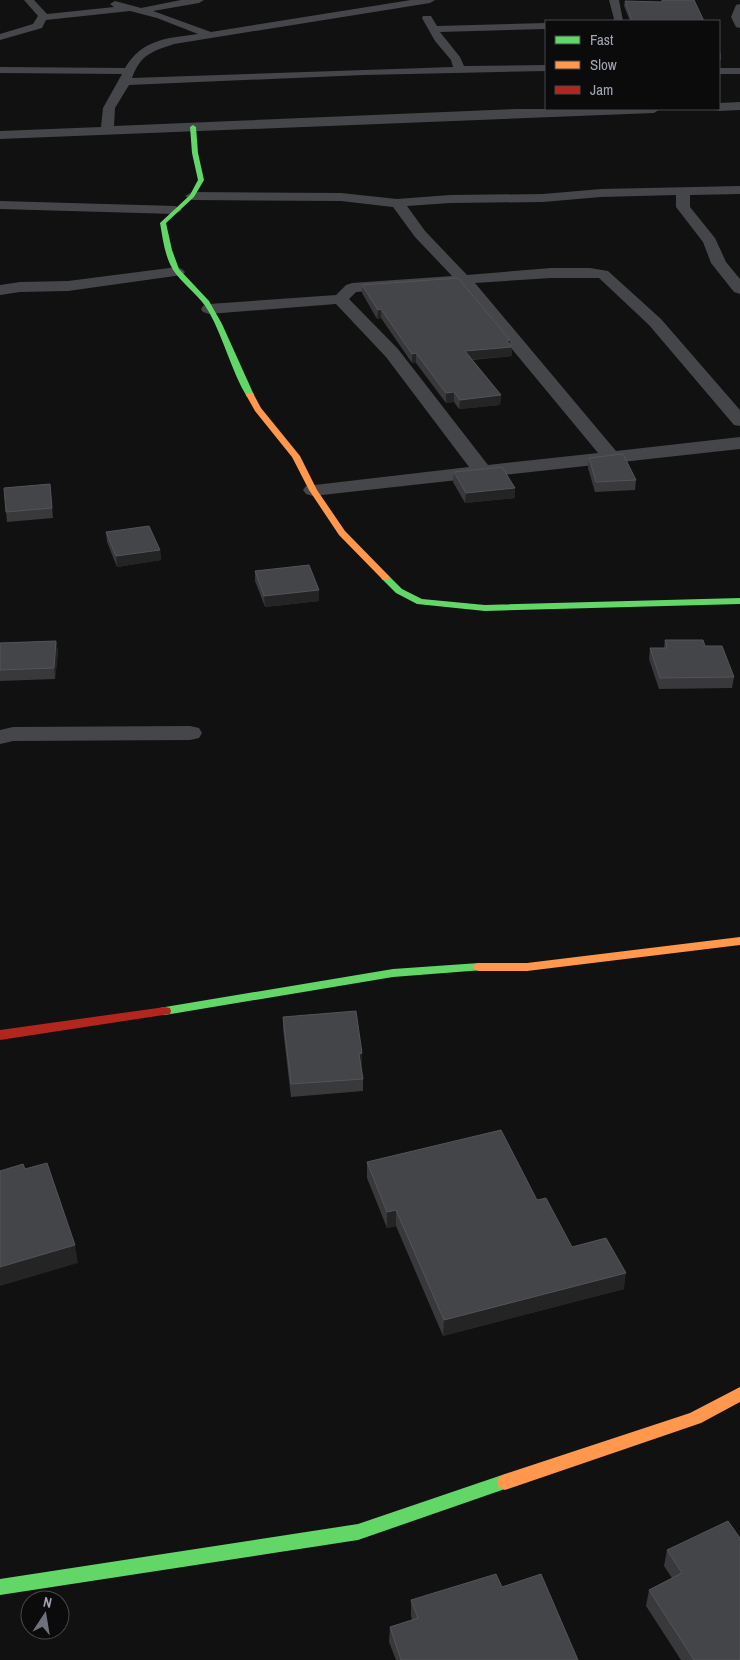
<svg xmlns="http://www.w3.org/2000/svg" width="740" height="1660" font-family="'Archivo Narrow',sans-serif">
<style>
.lines{fill:none;stroke-linecap:round;stroke-linejoin:round}
.street{fill:#454649;fill-rule:evenodd}
.fast{fill:#63d668;fill-rule:evenodd}
.slow{fill:#ff974d;fill-rule:evenodd}
.jam{fill:#b3261e;fill-rule:evenodd}
.wall{fill:#39393c}
.shaded-wall{fill:#242425}
.building{fill:#444549;stroke:#535459}
</style>
<rect width="100%" height="100%" fill="#111"/>
<g class="lines">
<g class="street">
<path d="M24,0H34L47,14L114,7L110,4L115,1L141,8L181,0H204L199,3L153,11L211,32L411,0H435L430,3L174,44C151,52 141,54 132,78L453,67L451,60L435,41L422,18L423,16H431L437,26L546,23V29L440,32L460,57L464,66L546,65V71L364,75L129,85L115,108L114,126L516,109H660L654,113L0,139V131L101,127L103,108L122,74L0,73V67L125,68C142,39 168,38 198,34L157,18L130,11L46,20L42,28L0,40V34L33,24L38,16Z"/>
<polygon points="609,0 619,0 623,21 612,21 614,19"/>
<polygon points="740,4 740,28 736,27 731,17 736,5"/>
<rect x="719" y="68" width="21" height="6"/>
<polygon points="740,102 740,110 719,111 714,109 719,109 719,103"/>
<path d="M740,186V194L690,195V207L715,238L726,262L740,279V294L734,292L711,263L703,242L676,207V195L601,197L543,202L450,203L407,206L425,231L467,275L551,268H590L608,271L661,319L740,410V426L734,425L649,325L599,278H551L475,283L616,451L740,437V449L313,496L306,494L303,490L306,486L469,467L386,357L336,304L209,314L203,312L201,309L203,306L209,304L336,295L346,285L352,283L452,276L415,237L393,207L341,201L192,200L185,196L192,192L341,193L397,199L450,195L543,194L601,189ZM459,285L598,453L488,465L398,349L349,299L356,292Z"/>
<polygon points="0,201 175,206 182,210 175,214 0,209"/>
<polygon points="177,267 182,269 185,272 182,275 68,291 20,292 0,295 0,285 20,282 68,281"/>
<polygon points="190,726 199,728 202,733 199,738 190,740 13,741 0,744 0,730 13,727"/>
</g>
<g class="fast">
<path d="M193,125L196,127L198,153L204,180L194,197L166,223L172,250L179,269L209,301L222,324L254,395L250,397H247C231,370 224,339 209,312C200,296 187,288 176,274C165,260 163,240 160,223L190,195L198,180L192,153L190,127Z"/>
<polygon points="386,575 389,576 402,589 422,599 485,605 740,598 740,604 485,611 417,604 396,593 381,578"/>
<polygon points="479,963 483,964 485,967 483,970 393,977 165,1015 160,1014 159,1011 160,1008 165,1007 393,969"/>
<polygon points="505,1474 511,1477 513,1482 511,1487 358,1540 0,1595 0,1579 358,1524"/>
</g>
<g class="slow">
<polygon points="247,393 253,393 261,408 300,456 317,490 345,531 389,576 389,580 383,580 339,535 309,490 292,457 255,411 246,395"/>
<polygon points="740,937 740,945 527,971 479,971 475,970 473,967 475,964 479,963 527,963"/>
<polygon points="740,1387 740,1402 701,1423 505,1490 499,1487 497,1482 499,1477 505,1474 690,1413"/>
</g>
<polygon class="jam" points="165,1007 170,1008 171,1011 170,1014 0,1040 0,1030"/>
</g>
<g class="wall">
<polygon points="625,1 704,21 630,21 624,6"/>
<polygon points="719,49 721,54 721,60 719,60"/>
<polygon points="362,285 510,340 512,356 472,360 501,395 500,405 459,409 454,402 446,403 416,363 412,363 381,318 377,319 362,293"/>
<polygon points="589,458 636,480 635,490 595,492 588,468"/>
<polygon points="454,472 515,498 465,503 453,482"/>
<polygon points="50,484 53,518 7,522 6,512"/>
<polygon points="106,532 160,550 161,560 117,567 107,542"/>
<polygon points="255,571 319,590 319,601 265,607 255,581"/>
<polygon points="665,640 705,646 734,677 732,688 659,689 649,659 650,648 664,648"/>
<polygon points="56,641 58,652 55,679 0,681 0,643"/>
<polygon points="283,1017 362,1053 362,1066 361,1066 363,1079 363,1091 291,1097 283,1029"/>
<polygon points="367,1162 537,1200 572,1247 624,1289 443,1336 396,1226 387,1228 367,1178"/>
<polygon points="667,1550 740,1660 681,1660 646,1606 649,1590 672,1578 664,1566"/>
<polygon points="502,1587 578,1660 396,1660 389,1642 390,1627 412,1620 411,1616 411,1600"/>
</g>
<g class="shaded-wall">
<polygon points="381,309 381,318 377,319 378,310"/>
<polygon points="510,340 510,347 512,347 512,356 465,360 465,351"/>
<polygon points="416,353 416,363 412,363 412,354"/>
<polygon points="454,392 454,402 446,403 446,393"/>
<polygon points="501,395 500,405 459,409 460,400"/>
<polygon points="515,488 515,498 465,503 466,493"/>
<polygon points="160,550 161,560 117,567 116,556"/>
<polygon points="319,590 319,601 265,607 264,596"/>
<polygon points="56,641 58,652 55,679 54,668"/>
<polygon points="362,1053 362,1066 359,1066 359,1054"/>
<polygon points="396,1210 396,1226 387,1228 387,1212"/>
<polygon points="75,1245 78,1263 0,1286 0,1267"/>
<polygon points="626,1273 624,1289 443,1336 444,1320"/>
</g>
<g class="building">
<polygon points="662,0 694,0 704,21 632,21 625,1 662,2"/>
<polygon points="458,278 510,340 507,341 512,347 465,351 501,395 460,400 454,392 446,393 416,353 412,354 381,309 378,310 362,285"/>
<polygon points="623,454 636,480 596,482 589,458"/>
<polygon points="502,467 515,488 466,493 454,472"/>
<polygon points="50,484 52,508 6,512 4,488"/>
<polygon points="149,526 160,550 116,556 106,532"/>
<polygon points="309,565 319,590 264,596 255,571"/>
<polygon points="665,640 703,640 705,646 722,646 734,677 660,678 650,648 667,648"/>
<polygon points="56,641 54,668 0,670 0,643"/>
<polygon points="356,1011 362,1053 359,1054 363,1079 291,1084 283,1017"/>
<polygon points="501,1130 537,1200 546,1198 572,1247 606,1238 626,1273 444,1320 396,1210 387,1212 367,1162"/>
<polygon points="47,1163 75,1245 0,1267 0,1171 23,1164 25,1169"/>
<polygon points="728,1521 740,1538 740,1660 694,1660 649,1590 682,1573 667,1550"/>
<polygon points="496,1574 502,1587 541,1574 578,1660 401,1660 390,1627 418,1618 411,1600"/>
</g>
<rect x="545" y="20" width="175" height="90" fill="#0b0b0c" stroke="#47494e"/>
<rect x="555" y="36" width="25" height="8" fill="#63d668" stroke="#47494e"/>
<text x="590" y="45" font-size="15" fill="#a2a6b2">Fast</text>
<rect x="555" y="61" width="25" height="8" fill="#ff974d" stroke="#47494e"/>
<text x="590" y="70" font-size="15" fill="#a2a6b2">Slow</text>
<rect x="555" y="86" width="25" height="8" fill="#b3261e" stroke="#47494e"/>
<text x="590" y="95" font-size="15" fill="#a2a6b2">Jam</text>
<g transform="translate(45 1615) rotate(12)"><circle r="24" fill="#0b0b0c" stroke="#47494e"/>
<path d="M0-4L9 19L0 12L-9 19Z" fill="#6f727a"/>
<text y="-8" font-size="14" font-weight="bold" text-anchor="middle" fill="#a2a6b2">N</text>
</g>
</svg>
